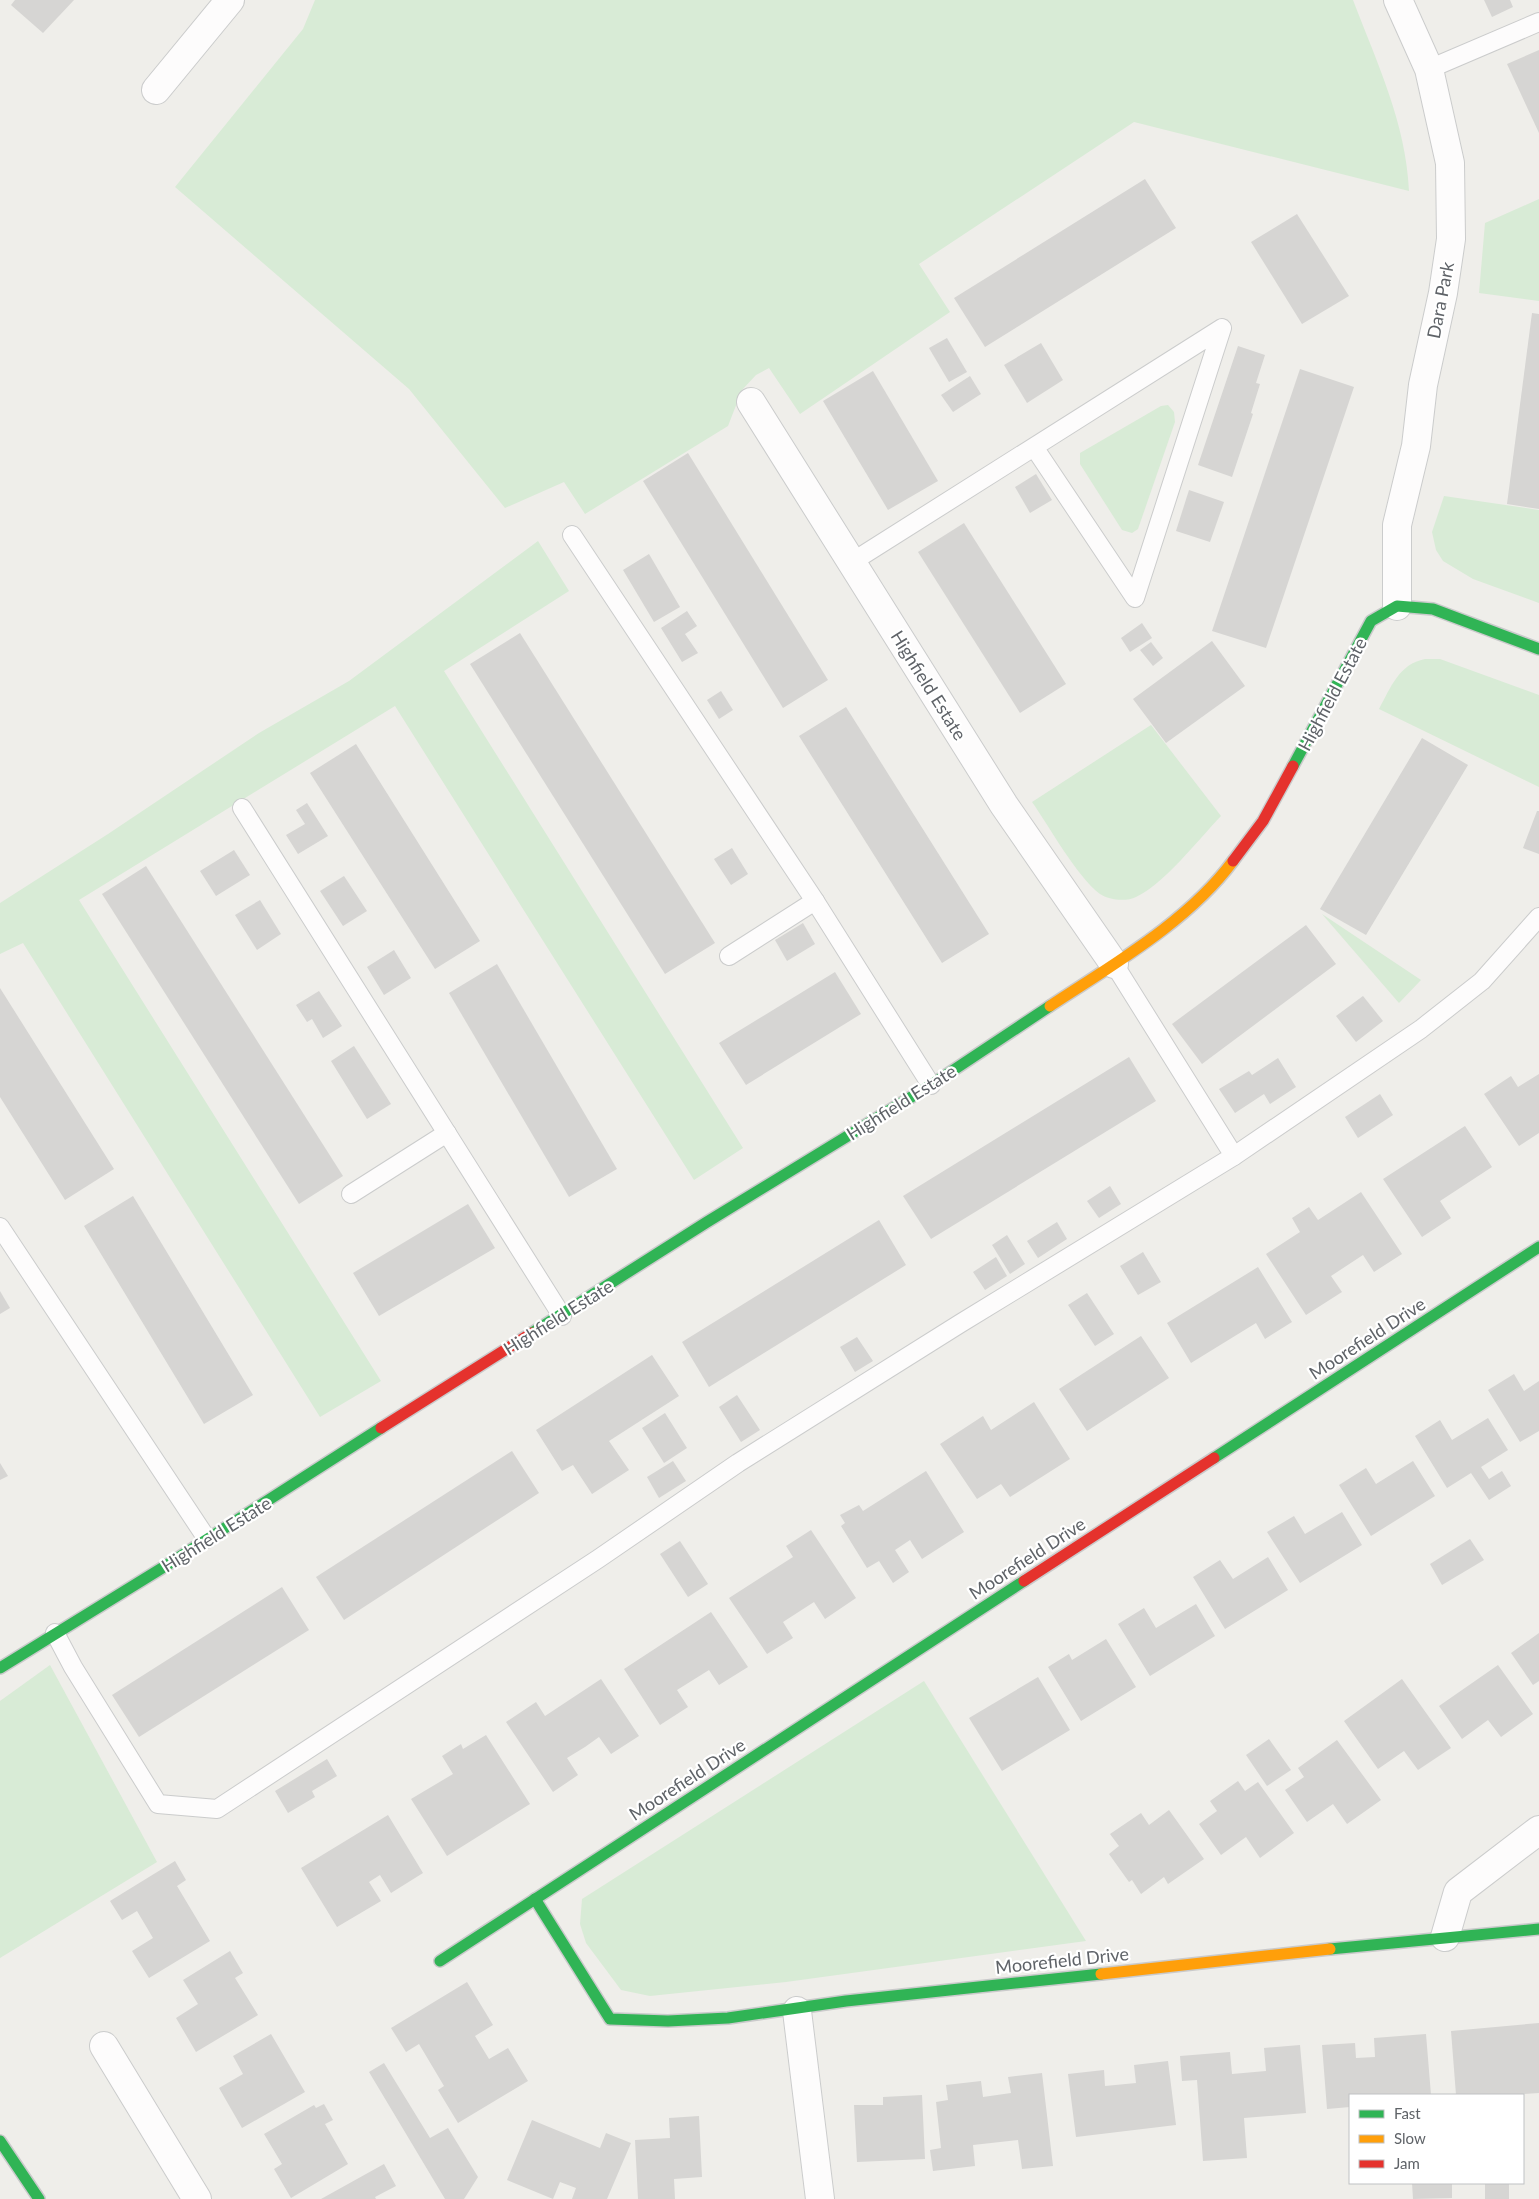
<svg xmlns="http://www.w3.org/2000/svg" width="1539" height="2199" font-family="Lato,sans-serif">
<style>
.green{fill:#d8ebd6}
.building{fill:#d6d5d3}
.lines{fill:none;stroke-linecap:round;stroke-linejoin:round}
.lane-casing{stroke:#cbcccc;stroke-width:20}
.street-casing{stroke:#cbcccc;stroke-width:30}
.fast-casing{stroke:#cacacb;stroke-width:14}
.slow-casing{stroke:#cacacb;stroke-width:14}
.jam-casing{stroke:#cacacb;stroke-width:14}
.lane{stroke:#fdfcfc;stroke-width:18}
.street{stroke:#fdfcfc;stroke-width:28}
.fast{stroke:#30b455;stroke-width:11}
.slow{stroke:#ff9f0a;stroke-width:11}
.jam{stroke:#e5322d;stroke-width:11}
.labels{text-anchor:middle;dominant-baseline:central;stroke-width:4.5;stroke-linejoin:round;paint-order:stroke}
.street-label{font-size:18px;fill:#5f6368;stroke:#fff}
</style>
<rect width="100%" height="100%" fill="#efeeea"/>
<g class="green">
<path d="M315,0H1353C1377,63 1406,123 1409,191L1134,122L919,264L950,312L800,414L769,368L756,375L742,390L728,426L585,514L564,482L505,508L409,389L175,187L303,29Z"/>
<polygon points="1539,199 1539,301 1479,293 1485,223"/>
<polygon points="1168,405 1174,412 1175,422 1138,529 1132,533 1122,530 1080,464 1080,453 1161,406"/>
<polygon points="1444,496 1539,510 1539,603 1473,579 1443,561 1436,550 1432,532"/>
<polygon points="538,541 569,591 444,671 743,1148 694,1180 395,706 79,900 381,1381 320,1417 23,943 0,954 0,903 108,834 259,733 349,681"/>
<path d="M1425,659H1440L1539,695V787L1379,709C1391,687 1399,664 1425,659Z"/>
<path d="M1151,725L1221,816C1199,839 1163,885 1136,897C1126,902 1109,900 1100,894C1077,877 1049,826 1032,802Z"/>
<polygon points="1322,914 1421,980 1399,1003"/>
<polygon points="50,1665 157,1862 0,1958 0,1701"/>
<polygon points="924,1681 1086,1941 786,1982 650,1996 621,1990 586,1943 580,1924 582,1899"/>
</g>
<g class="building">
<polygon points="15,0 74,0 43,33 11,5"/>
<polygon points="1484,0 1510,0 1513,7 1492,17"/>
<polygon points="1539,50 1539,133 1507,64"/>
<polygon points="1145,179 1176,228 985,347 954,298"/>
<polygon points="1297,214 1349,296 1302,324 1251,242"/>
<polygon points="1532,313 1539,314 1539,509 1507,504"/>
<polygon points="947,338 967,372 949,382 929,348"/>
<polygon points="1041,343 1063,380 1027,403 1004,365"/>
<polygon points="1238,346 1265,355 1256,383 1260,384 1251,413 1253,414 1232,477 1198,465"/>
<polygon points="1300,369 1354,387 1266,648 1212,631"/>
<polygon points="873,371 938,481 888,510 823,401"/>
<polygon points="970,376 981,394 953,412 941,395"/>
<polygon points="688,453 828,680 783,708 643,481"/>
<polygon points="1036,474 1052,500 1030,513 1015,487"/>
<polygon points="1189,490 1224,502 1210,542 1176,531"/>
<polygon points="964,523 1066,684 1020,713 918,552"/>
<polygon points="649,554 680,607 654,622 623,570"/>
<polygon points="687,611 697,626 685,634 698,653 682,662 661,628"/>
<polygon points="1142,623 1152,638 1130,652 1121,638"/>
<polygon points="520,633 715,943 665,974 470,664"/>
<polygon points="1212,641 1245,686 1166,743 1133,699"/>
<polygon points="1151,642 1163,658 1153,666 1140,650"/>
<polygon points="721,691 733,710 719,719 707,700"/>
<polygon points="846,707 989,934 942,963 799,736"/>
<polygon points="1422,738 1468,765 1366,935 1320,909"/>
<polygon points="356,744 480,941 435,969 310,773"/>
<polygon points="307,803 328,836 298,854 286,835 305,824 296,810"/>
<polygon points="1537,811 1539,811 1539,854 1523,848"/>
<polygon points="732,848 748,874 731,885 714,859"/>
<polygon points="234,850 250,875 216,896 200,871"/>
<polygon points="146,866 343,1176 299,1204 102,894"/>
<polygon points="344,876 367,911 343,926 320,891"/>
<polygon points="260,900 281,934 257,950 235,915"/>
<polygon points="803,923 815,944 787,961 775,940"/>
<polygon points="1306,925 1336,964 1202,1064 1172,1024"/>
<polygon points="394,950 411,978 384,995 367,967"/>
<polygon points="497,964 617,1169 569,1197 449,993"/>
<polygon points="835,972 861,1014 746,1085 719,1043"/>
<polygon points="0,988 114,1169 65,1200 0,1097"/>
<polygon points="319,991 342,1026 323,1038 312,1019 307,1022 296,1005"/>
<polygon points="1363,996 1383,1021 1356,1042 1336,1016"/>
<polygon points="354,1046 391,1104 367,1119 331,1061"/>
<polygon points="1129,1057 1156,1101 931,1239 903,1196"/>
<polygon points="1278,1058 1296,1087 1270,1104 1264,1094 1235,1113 1219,1089 1249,1071 1252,1075"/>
<polygon points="1539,1074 1539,1133 1519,1146 1484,1094 1511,1076 1518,1087"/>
<polygon points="1380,1094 1393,1115 1358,1138 1345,1117"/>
<polygon points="1465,1126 1492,1167 1440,1201 1451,1218 1422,1237 1383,1179"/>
<polygon points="1110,1186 1121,1204 1099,1218 1087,1201"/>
<polygon points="1361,1192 1402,1254 1374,1272 1363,1255 1331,1276 1342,1292 1306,1315 1266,1254 1300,1232 1292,1218 1309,1207 1318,1220"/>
<polygon points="133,1196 253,1395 204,1424 84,1226"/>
<polygon points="468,1204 495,1248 379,1316 353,1273"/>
<polygon points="879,1220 906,1265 709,1387 682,1342"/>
<polygon points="1057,1222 1067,1239 1038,1258 1027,1241"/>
<polygon points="1007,1235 1025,1264 1010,1274 992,1245"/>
<polygon points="1143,1252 1161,1282 1138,1295 1120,1266"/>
<polygon points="996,1257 1007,1276 985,1290 973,1272"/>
<polygon points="1258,1267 1292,1322 1265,1339 1256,1323 1191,1363 1167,1323"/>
<polygon points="0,1291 10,1308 0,1314"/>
<polygon points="1087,1293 1114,1334 1095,1346 1068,1305"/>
<polygon points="1141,1336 1169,1378 1087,1431 1059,1389"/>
<polygon points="857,1337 873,1361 855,1372 840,1347"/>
<polygon points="652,1355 679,1396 609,1441 629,1470 592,1494 573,1465 562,1471 536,1430"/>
<polygon points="1514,1374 1524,1391 1539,1381 1539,1431 1520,1442 1488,1390"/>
<polygon points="737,1395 760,1430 741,1442 719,1407"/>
<polygon points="1034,1402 1070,1459 1010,1497 1001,1484 977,1499 940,1444 983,1416 991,1430"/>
<polygon points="665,1413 687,1448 664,1463 642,1428"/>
<polygon points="1488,1418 1508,1450 1481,1467 1489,1479 1502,1471 1511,1486 1489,1500 1471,1473 1447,1488 1415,1436 1440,1420 1452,1440"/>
<polygon points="512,1451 539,1493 344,1620 316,1577"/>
<polygon points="673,1461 686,1481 659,1498 647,1477"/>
<polygon points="1413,1461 1435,1496 1371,1536 1339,1485 1366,1468 1376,1484"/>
<polygon points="0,1463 8,1476 0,1480"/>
<polygon points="926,1471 964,1532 922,1559 910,1540 895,1550 909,1572 893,1583 879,1561 867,1568 841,1526 845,1523 840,1515 859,1505 863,1511"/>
<polygon points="1342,1512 1362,1545 1300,1583 1267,1532 1294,1516 1305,1534"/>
<polygon points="811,1530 856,1598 825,1619 814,1602 783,1622 793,1638 767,1654 729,1598 793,1557 786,1546"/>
<polygon points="1470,1539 1484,1560 1442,1585 1430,1564"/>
<polygon points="680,1541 708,1584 688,1597 660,1554"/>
<polygon points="1268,1557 1288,1590 1225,1629 1193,1577 1220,1560 1233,1579"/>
<polygon points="282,1587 309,1630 139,1737 112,1695"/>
<polygon points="1196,1604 1215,1636 1150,1676 1118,1624 1144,1608 1156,1628"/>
<polygon points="711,1612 748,1667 719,1685 709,1670 677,1690 688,1707 660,1725 624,1669"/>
<polygon points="1539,1633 1539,1681 1533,1685 1511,1653"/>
<polygon points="1106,1639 1136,1687 1081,1721 1048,1667 1069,1654 1072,1660"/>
<polygon points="1498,1665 1533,1714 1501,1737 1488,1720 1462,1739 1439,1706"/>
<polygon points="1038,1677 1070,1730 1002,1771 969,1718"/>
<polygon points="601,1679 639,1736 611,1754 599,1737 585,1747 567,1758 578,1775 553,1792 506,1722 536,1702 545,1716"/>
<polygon points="1402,1679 1451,1748 1418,1770 1404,1751 1378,1769 1344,1721"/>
<polygon points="486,1735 530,1804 447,1856 411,1799 453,1774 442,1756 461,1744 463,1749"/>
<polygon points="1269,1739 1291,1770 1267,1786 1246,1755"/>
<polygon points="1337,1740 1381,1800 1347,1824 1333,1804 1307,1822 1285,1790 1304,1777 1298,1768"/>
<polygon points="327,1759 337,1776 312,1791 315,1797 288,1813 275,1791"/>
<polygon points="1238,1781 1245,1791 1258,1782 1294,1833 1260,1858 1246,1837 1221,1855 1199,1824 1217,1811 1210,1801"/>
<polygon points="1169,1810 1204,1859 1168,1884 1164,1877 1141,1894 1132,1880 1129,1882 1109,1854 1119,1846 1110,1834 1141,1813 1149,1825"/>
<polygon points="388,1815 423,1873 391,1893 380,1875 369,1882 381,1901 337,1927 301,1868"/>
<polygon points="175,1861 186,1880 177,1886 210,1941 149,1978 132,1951 153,1938 137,1911 122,1920 110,1901"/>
<polygon points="230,1951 243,1973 235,1978 258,2015 196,2052 176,2018 198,2004 183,1980"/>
<polygon points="467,1982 493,2025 475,2036 489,2059 508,2048 528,2081 458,2123 438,2090 444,2086 419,2044 406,2052 391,2028"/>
<polygon points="1539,2023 1539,2093 1506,2095 1456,2095 1451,2031"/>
<polygon points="271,2034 305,2092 242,2128 219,2088 243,2074 233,2056"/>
<polygon points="1426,2034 1431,2095 1350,2095 1350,2107 1327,2109 1322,2045 1355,2043 1356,2058 1375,2057 1374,2038"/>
<polygon points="1300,2045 1306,2113 1244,2118 1247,2158 1203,2161 1197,2080 1182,2081 1180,2056 1230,2052 1232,2074 1266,2071 1264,2048"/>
<polygon points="1168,2061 1176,2125 1076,2137 1068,2074 1104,2070 1105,2086 1136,2083 1134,2065"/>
<polygon points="384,2063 430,2138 448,2128 478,2177 464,2199 445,2199 369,2072"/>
<polygon points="1042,2073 1053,2166 1022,2169 1018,2140 973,2145 975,2166 933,2171 930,2150 941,2148 936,2102 948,2100 946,2085 981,2081 983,2097 1011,2093 1008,2077"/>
<polygon points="922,2095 925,2159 857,2162 854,2105 883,2105 883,2097"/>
<polygon points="324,2104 333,2120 325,2124 348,2164 291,2198 274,2169 282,2164 264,2134 314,2105 316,2108"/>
<polygon points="699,2116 702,2177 674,2179 675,2199 638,2199 635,2140 670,2138 669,2118"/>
<polygon points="532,2120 600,2148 606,2133 631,2143 607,2199 572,2199 576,2188 560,2182 553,2199 507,2180"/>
<polygon points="384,2164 396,2186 375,2197 376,2199 321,2199"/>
<polygon points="1412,2183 1452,2183 1452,2198 1413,2199"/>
<rect x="1485" y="2183" width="24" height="16"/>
</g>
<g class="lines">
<defs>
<g id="lane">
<polyline points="1429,69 1539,22"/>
<polyline points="572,535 815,901 931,1085"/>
<polyline points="852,562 1222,328 1135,598 1034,447"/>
<polyline points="242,808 562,1316"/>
<polyline points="729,956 815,901"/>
<polyline points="1234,1156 1421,1029 1482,981 1539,917"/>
<polyline points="351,1194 447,1133"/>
<polyline points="0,1227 207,1539"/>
<polyline points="55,1633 73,1667 158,1804 217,1809 598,1559 738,1463 961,1323 1234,1156 1114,964"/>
</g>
<g id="street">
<polyline points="156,90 230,0"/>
<polyline points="751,402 1004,805 1114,964"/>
<polyline points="1397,606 1397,525 1416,446 1423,385 1443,293 1451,239 1450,163 1429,69 1398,0"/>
<polyline points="1445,1937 1458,1892 1539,1830"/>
<polyline points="797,2011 820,2199"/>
<polyline points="104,2046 197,2199"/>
</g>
<g id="fast">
<polyline points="1293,766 1371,621 1397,606 1433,609 1539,649"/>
<polyline points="532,1333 707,1222 931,1085 1050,1006"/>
<polyline points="1214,1458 1539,1247"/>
<polyline points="0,1668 167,1565 381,1428"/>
<polyline points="535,1899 610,2019 668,2021 728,2018 846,2001 1101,1974"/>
<polyline points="1330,1949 1539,1929"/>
<polyline points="440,1961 1024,1581"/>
<polyline points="0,2141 39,2199"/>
</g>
<g id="slow">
<path d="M1050,1006C1112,965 1188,922 1233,861"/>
<polyline points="1101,1974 1330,1949"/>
</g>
<g id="jam">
<polyline points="1233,861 1263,821 1293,766"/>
<polyline points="381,1428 532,1333"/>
<polyline points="1024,1581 1214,1458"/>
</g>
</defs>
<use href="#lane" class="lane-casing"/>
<use href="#street" class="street-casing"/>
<use href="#fast" class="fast-casing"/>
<use href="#slow" class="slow-casing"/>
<use href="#jam" class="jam-casing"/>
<use href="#lane" class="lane"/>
<use href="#street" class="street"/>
<use href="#fast" class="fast"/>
<use href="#slow" class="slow"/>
<use href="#jam" class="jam"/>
</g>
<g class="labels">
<g class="street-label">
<text transform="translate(1440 300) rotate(-79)">Dara Park</text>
<text transform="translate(929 685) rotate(58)">Highfield Estate</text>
<text transform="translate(1332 694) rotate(-62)">Highfield Estate</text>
<text transform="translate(901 1102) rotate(-32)">Highfield Estate</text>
<text transform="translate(558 1317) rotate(-32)">Highfield Estate</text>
<text transform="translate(1367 1338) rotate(-33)">Moorefield Drive</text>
<text transform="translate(216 1534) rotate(-32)">Highfield Estate</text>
<text transform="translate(1027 1558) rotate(-33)">Moorefield Drive</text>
<text transform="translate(687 1779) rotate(-33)">Moorefield Drive</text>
<text transform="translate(1062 1960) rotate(-6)">Moorefield Drive</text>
</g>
</g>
<rect x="1349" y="2094" width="175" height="90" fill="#ffffff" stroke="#bfc1c3"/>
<rect x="1359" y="2110" width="25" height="8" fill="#30b455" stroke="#bfc1c3"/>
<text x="1394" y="2119" font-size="15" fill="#5f6368">Fast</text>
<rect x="1359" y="2135" width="25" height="8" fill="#ff9f0a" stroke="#bfc1c3"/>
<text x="1394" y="2144" font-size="15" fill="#5f6368">Slow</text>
<rect x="1359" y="2160" width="25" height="8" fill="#e5322d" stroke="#bfc1c3"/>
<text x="1394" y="2169" font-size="15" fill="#5f6368">Jam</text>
</svg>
